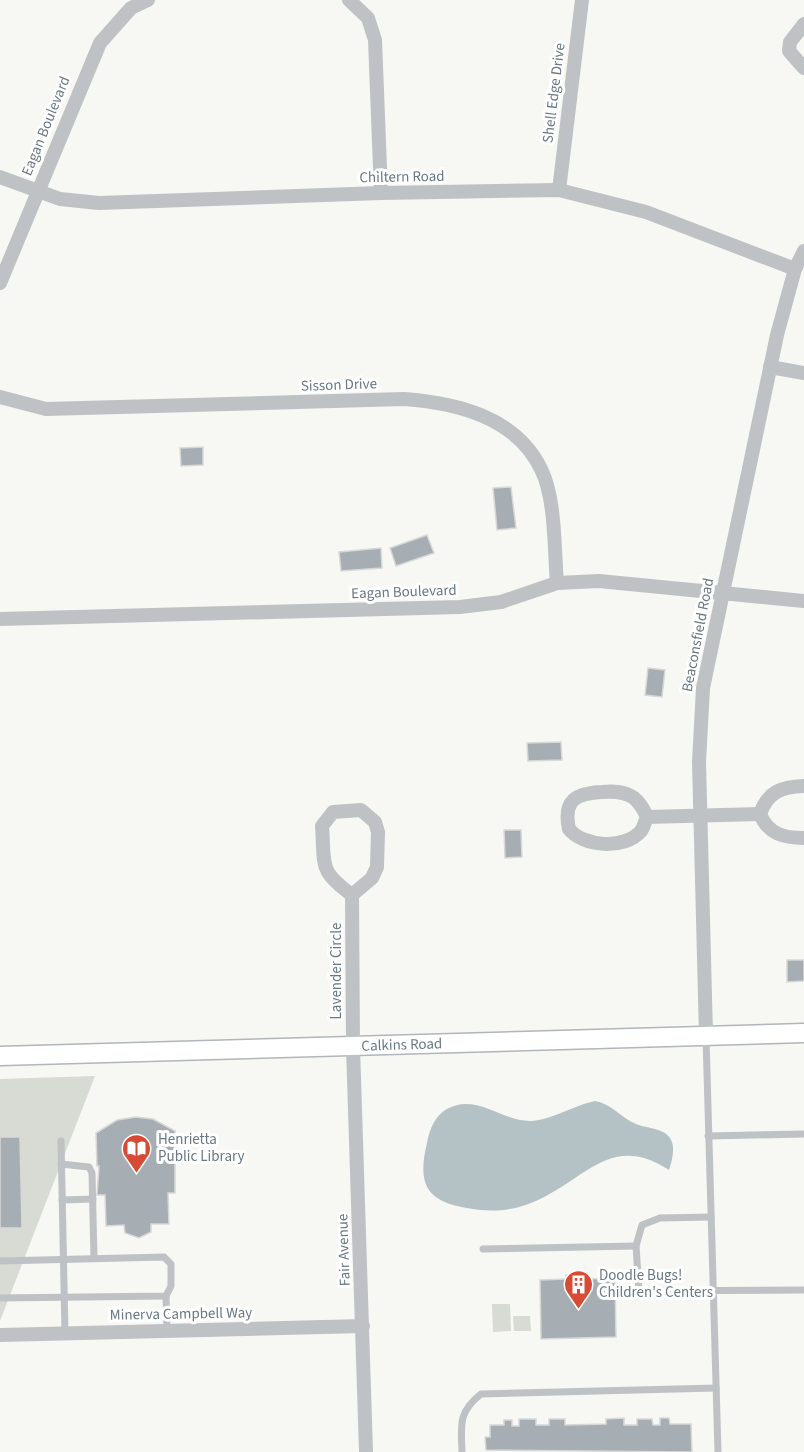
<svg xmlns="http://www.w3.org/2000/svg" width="804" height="1452" font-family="'Source Sans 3',sans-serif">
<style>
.green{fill:#d7dbd4}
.water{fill:#b5c2c5}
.building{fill:#a6aeb3;stroke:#d8d8d7;stroke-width:1.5}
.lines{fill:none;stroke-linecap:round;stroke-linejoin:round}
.secondary-casing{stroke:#b0b6ba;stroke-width:21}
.lane{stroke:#bec2c5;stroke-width:7}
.street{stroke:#bec2c5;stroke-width:14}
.secondary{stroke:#fff;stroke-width:18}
.labels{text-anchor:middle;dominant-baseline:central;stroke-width:6;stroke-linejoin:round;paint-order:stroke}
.street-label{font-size:15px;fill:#687983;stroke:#fff}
.poi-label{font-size:15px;fill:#687983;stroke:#fff;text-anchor:start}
</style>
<rect width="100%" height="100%" fill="#f7f7f4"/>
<g class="green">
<polygon points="95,1076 0,1321 0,1079"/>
<polygon points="492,1304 510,1304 511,1331 493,1332"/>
<polygon points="513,1316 530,1316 531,1331 514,1331"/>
</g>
<path class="water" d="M595,1101C612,1104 620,1117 636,1124C645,1128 664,1128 670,1138C676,1147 672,1161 669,1170C615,1135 590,1173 546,1196C524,1208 504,1212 480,1210C432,1204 415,1192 427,1143C429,1131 435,1115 447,1109C476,1093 501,1121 530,1121C549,1121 575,1105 595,1101Z"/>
<g class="building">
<polygon points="203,447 203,465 181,466 180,448"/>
<polygon points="511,487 516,528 497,530 493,488"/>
<polygon points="427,535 434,553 396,566 390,548"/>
<polygon points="381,548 382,568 341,571 339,552"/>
<polygon points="648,668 665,670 662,697 645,695"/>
<polygon points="561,742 562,760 528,761 527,743"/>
<polygon points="504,830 521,830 522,857 505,858"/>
<polygon points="787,960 804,960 804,981 787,982"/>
<polygon points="136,1117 153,1119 175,1131 175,1193 168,1193 169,1224 151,1224 151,1232 139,1238 125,1233 124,1225 106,1226 105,1195 97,1195 99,1166 97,1166 96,1133 117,1120"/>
<polygon points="0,1137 20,1137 22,1228 0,1228"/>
<polygon points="566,1275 588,1275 588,1279 615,1278 616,1337 541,1339 540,1280 566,1279"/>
<polygon points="624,1418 624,1425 637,1425 637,1419 652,1419 653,1425 660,1425 660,1418 669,1418 670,1424 691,1424 692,1452 486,1450 485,1437 490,1437 490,1425 504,1425 504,1420 512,1420 512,1426 519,1426 519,1419 536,1419 536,1425 549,1425 549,1419 565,1419 565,1425 606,1424 606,1419"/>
</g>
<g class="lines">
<defs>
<g id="secondary">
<path id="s1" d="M0,1056L804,1033"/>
</g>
</defs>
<use href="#secondary" class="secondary-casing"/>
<g class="lane">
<polyline points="706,1038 718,1452"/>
<polyline points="708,1136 804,1134"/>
<polyline points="61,1141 65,1333"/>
<polyline points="61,1164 89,1167 92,1173 94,1258"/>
<polyline points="62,1200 93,1199"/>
<polyline points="711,1217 660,1218 642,1225 636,1246 639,1291 804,1290"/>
<polyline points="483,1249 636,1246"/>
<polyline points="0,1261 164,1257 171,1264 171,1286 166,1296 0,1298"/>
<polyline points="166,1296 167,1331"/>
<path d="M462,1452C461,1425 458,1412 481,1394L716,1388"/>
</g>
<g class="street">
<polyline points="349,0 368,18 375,40 381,193"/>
<polyline points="804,24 790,42 789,51 804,68"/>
<polyline points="0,177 60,199 99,203 381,193 559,190 646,212 795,269"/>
<polyline points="559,190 582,0"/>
<polyline points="0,283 100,43 131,8 148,0"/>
<polyline points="770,367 804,373"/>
<path d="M0,397L46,409L404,399C457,403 516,417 541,469C556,499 554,550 557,583"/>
<polyline points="0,619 460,607 501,602 557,583 599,581 804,601"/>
<path d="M804,786C782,787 768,791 760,814C768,834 784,838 804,838"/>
<path d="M647,817C645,821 644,827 641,831C625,850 583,847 569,829C563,801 575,793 602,792C613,791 624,791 634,798C640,803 644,810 647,817L760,814"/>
<path d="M352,895C318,870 325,866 322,826L333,812L361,810L375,822L378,832L377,867L372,878L352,895L353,1047L366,1452"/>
<polyline points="706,1035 699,762 703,688 777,335 795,269 804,251"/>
<polyline points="0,1335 363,1326"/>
</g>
<use href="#secondary" class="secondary"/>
</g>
<defs>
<symbol id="library-pin" viewBox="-11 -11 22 30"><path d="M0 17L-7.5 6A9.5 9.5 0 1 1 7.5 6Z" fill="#d74b34" stroke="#fff"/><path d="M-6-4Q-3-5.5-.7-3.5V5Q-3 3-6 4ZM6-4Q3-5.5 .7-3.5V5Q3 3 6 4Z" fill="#fff"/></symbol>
<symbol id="building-pin" viewBox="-11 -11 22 30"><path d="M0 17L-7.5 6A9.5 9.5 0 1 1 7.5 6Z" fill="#d74b34" stroke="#fff"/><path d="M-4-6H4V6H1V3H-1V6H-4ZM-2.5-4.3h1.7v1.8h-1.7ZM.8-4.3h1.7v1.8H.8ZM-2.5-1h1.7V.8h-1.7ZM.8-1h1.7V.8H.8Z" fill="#fff"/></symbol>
</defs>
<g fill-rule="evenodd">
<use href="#library-pin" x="120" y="1132" width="33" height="45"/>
<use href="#building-pin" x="562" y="1268" width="33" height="45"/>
</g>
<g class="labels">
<g class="street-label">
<text transform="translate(554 93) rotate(-83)">Shell Edge Drive</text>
<text transform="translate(46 126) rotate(-68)">Eagan Boulevard</text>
<text transform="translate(402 177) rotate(-1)">Chiltern Road</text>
<text transform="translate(339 385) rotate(-2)">Sisson Drive</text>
<text transform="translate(404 592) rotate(-2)">Eagan Boulevard</text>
<text transform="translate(698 635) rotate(-79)">Beaconsfield Road</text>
<text transform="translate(336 971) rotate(-90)">Lavender Circle</text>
<text stroke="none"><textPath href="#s1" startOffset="402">Calkins Road</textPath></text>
<text transform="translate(344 1250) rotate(-92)">Fair Avenue</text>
<text transform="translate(181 1314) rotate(-1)">Minerva Campbell Way</text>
</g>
<g class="poi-label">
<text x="158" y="1139">Henrietta<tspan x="158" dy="17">Public Library</tspan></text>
<text x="599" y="1275">Doodle Bugs!<tspan x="599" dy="17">Children's Centers</tspan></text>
</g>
</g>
</svg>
